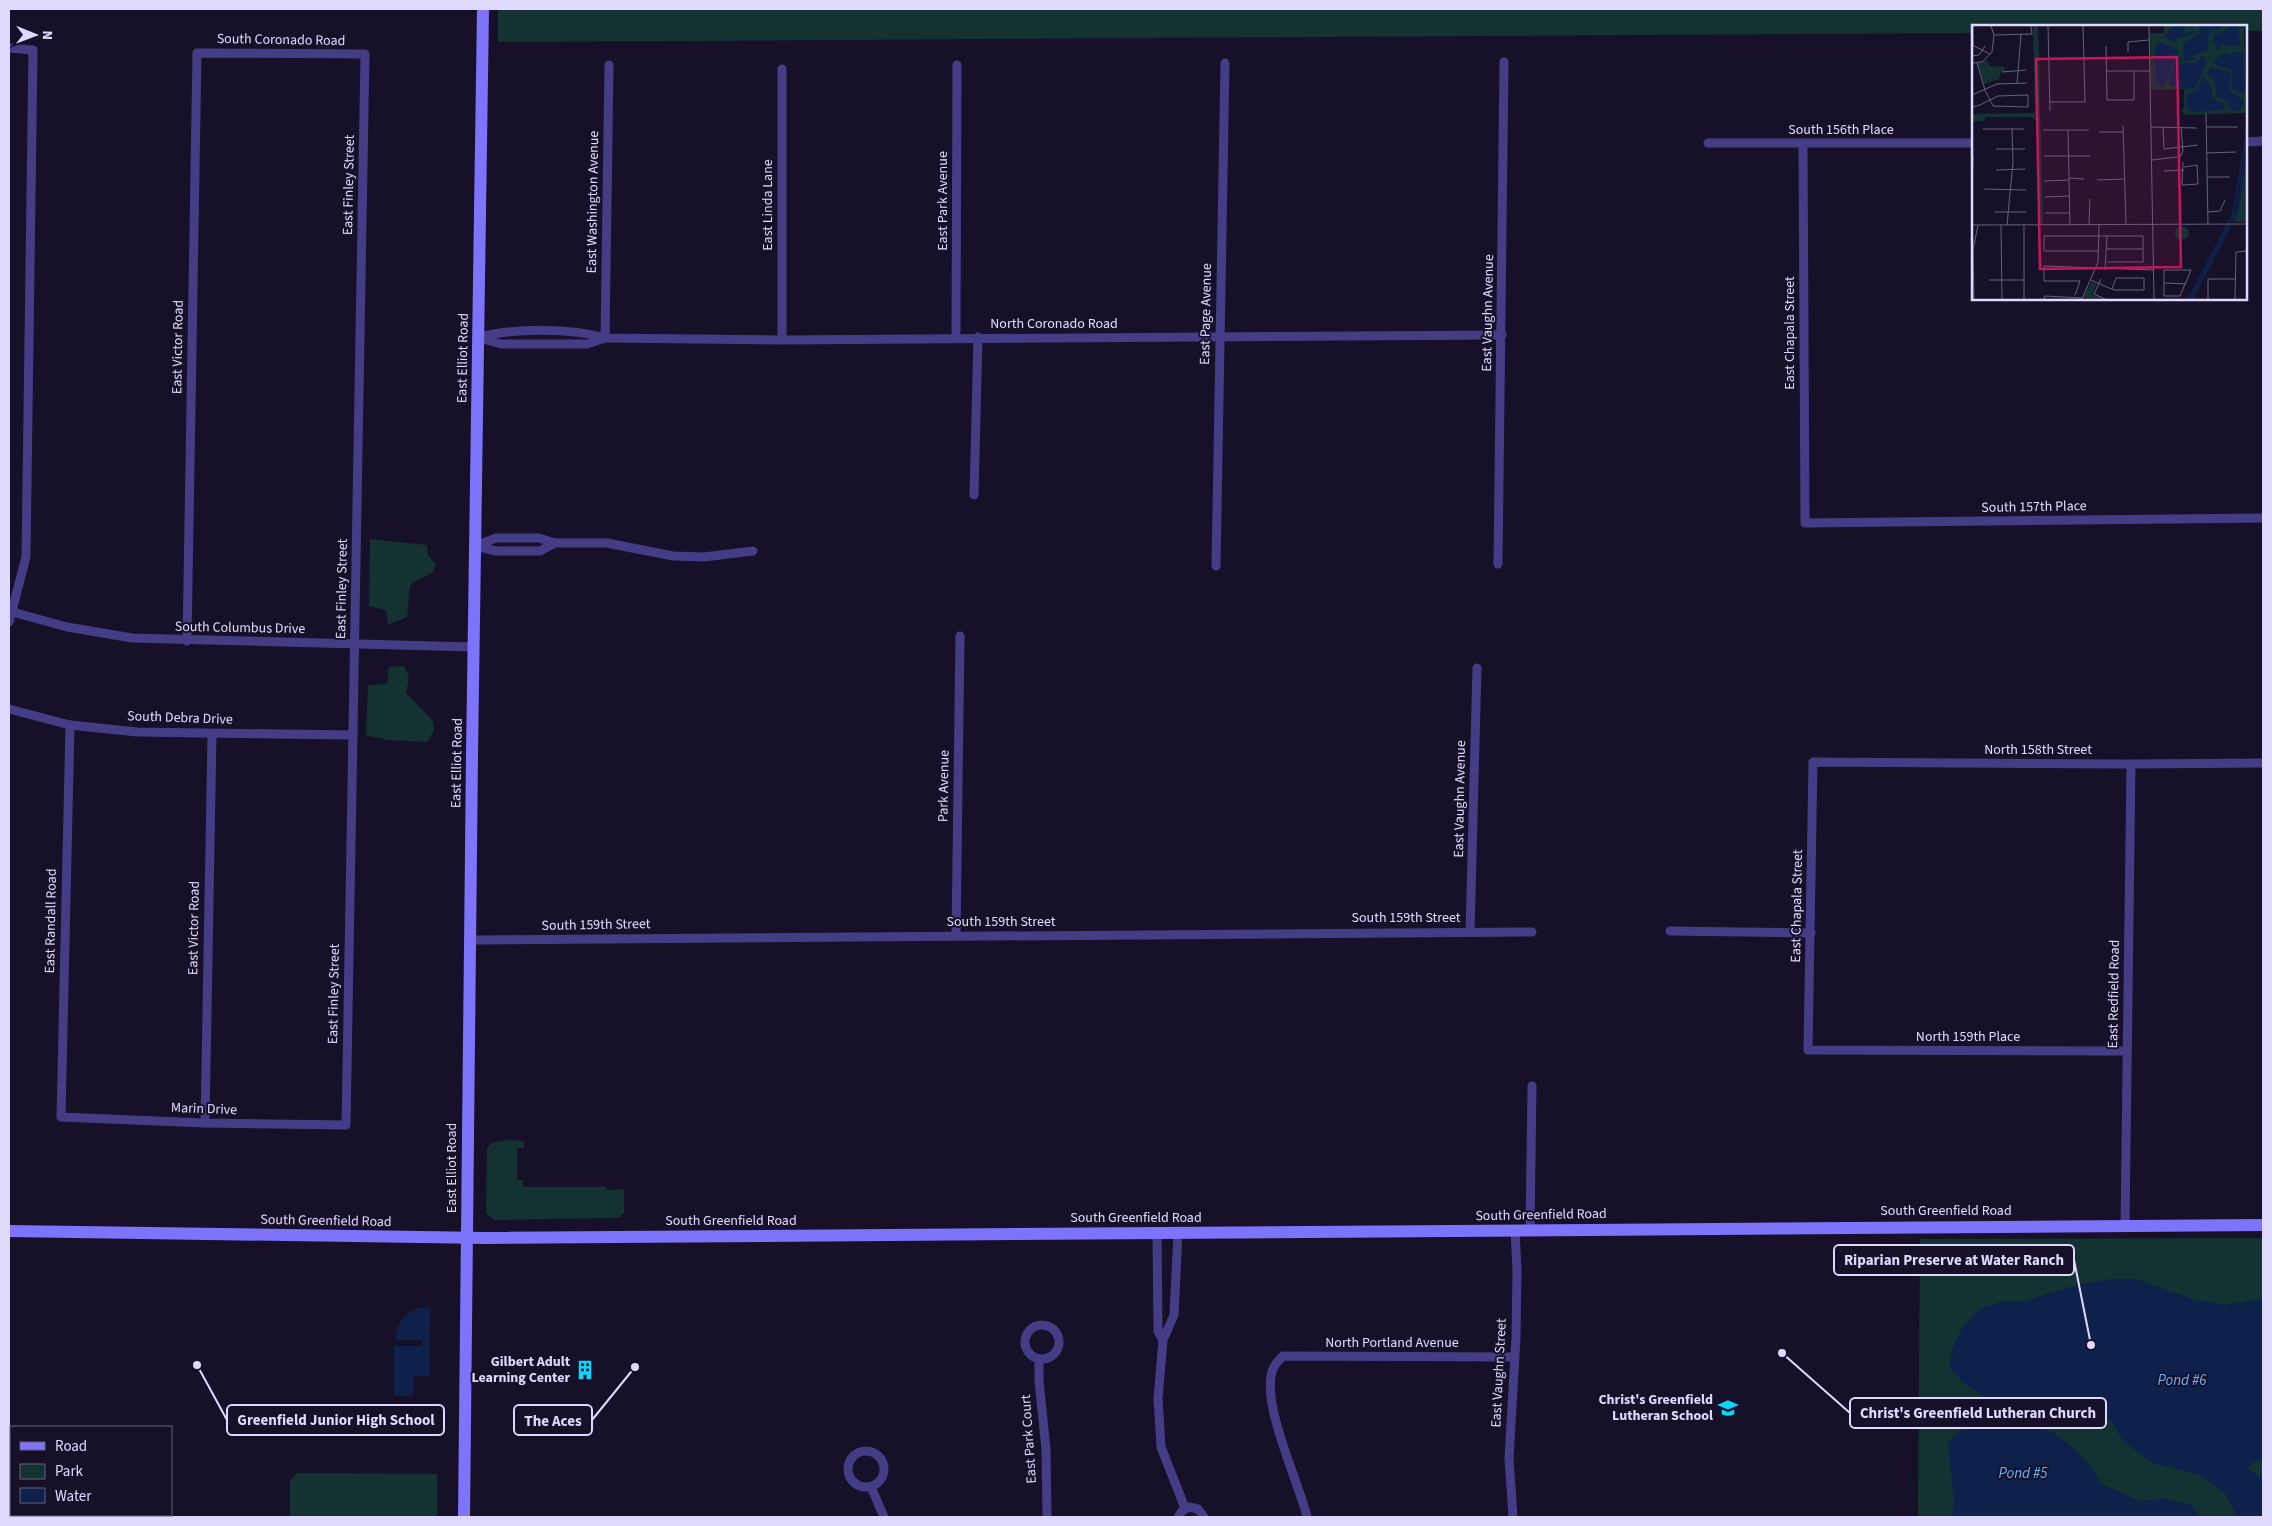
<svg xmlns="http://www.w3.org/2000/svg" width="2272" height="1526" font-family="'Source Sans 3',sans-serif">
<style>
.green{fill:#143232}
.water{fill:#0e214a}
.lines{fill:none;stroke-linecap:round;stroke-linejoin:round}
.street{stroke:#443d86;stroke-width:9}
.secondary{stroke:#7e73fb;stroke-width:12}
.labels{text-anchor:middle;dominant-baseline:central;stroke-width:4;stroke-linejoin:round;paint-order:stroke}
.street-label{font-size:14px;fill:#e0d9fe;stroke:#161129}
.poi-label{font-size:14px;font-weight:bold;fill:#e0d9fe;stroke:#161129;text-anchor:end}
.water-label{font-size:15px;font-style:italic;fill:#6ab1fb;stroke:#161129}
.inset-river{fill:none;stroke:#0e214a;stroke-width:2.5}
.inset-road{fill:none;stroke:#67617e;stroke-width:1}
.view{fill:#c2185b;fill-opacity:0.15;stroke:#c2185b;stroke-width:2.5}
.inset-edge{fill:none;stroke:#e0d9fe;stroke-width:2.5}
.leader{fill:none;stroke:#e0d9fe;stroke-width:2}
.callout-dot{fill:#e0d9fe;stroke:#161129;stroke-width:2}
.callout{fill:#161129;stroke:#e0d9fe;stroke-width:2}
.callout-label{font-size:15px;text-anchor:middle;font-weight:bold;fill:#e0d9fe}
</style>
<rect width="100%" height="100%" fill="#161129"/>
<g class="green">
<polygon points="498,9 2263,9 2263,31 2246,31 2246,26 1973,26 1973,33 498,42"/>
<path d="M370,539L427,545L428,555L436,564L433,572L411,584C408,596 409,605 407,617L388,625L386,610L369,606Z"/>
<path d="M403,666C412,675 408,682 406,693L433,721L434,730L427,742L388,740L366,735L368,685L387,684L389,667Z"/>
<polygon points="509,1140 524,1141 524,1148 517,1148 517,1180 523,1180 523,1187 606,1187 606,1190 624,1189 624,1213 618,1218 494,1220 486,1213 487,1149 491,1143"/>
<polygon points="2263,1238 2263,1517 1918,1517 1920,1239"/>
<polygon points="297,1473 437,1474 437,1517 290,1517 290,1481"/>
</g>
<g class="water">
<path d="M2110,1279H2136L2196,1300L2224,1305L2263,1299V1461C2257,1460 2250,1463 2248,1469L2263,1479V1517H2237L2225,1493L2199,1475L2153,1463L2124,1442L2111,1421L2062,1398L2034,1397L1991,1401L1965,1384L1949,1367L1953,1347L1963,1326L1981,1308L2004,1301H2025L2073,1286Z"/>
<path d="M430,1307L429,1376H413V1396H394V1346H422V1340H396C397,1318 408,1308 430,1307Z"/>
<polygon points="1970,1427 2031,1427 2051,1431 2068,1443 2087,1462 2102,1484 2140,1501 2164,1499 2190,1504 2199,1517 1952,1517 1954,1504 1948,1442 1956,1433"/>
</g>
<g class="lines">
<g class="street">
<polyline points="9,48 33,50 26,557 9,622"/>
<polyline points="782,69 782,340"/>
<polyline points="2246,142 2263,141"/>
<polyline points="1708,143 1973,143"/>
<polyline points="1803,144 1805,523 2263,518"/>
<path d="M479,337C513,328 572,328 605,338L782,340L1502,335"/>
<polyline points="480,338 501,344 587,344 605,338"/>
<polyline points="605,338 609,65"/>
<polyline points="956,338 957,65"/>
<polyline points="974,495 978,337"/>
<polyline points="475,546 496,538 539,538 555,543 607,543 673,556 704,557 753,551"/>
<polyline points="475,546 496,551 540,551 555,543"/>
<polyline points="1498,564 1504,62"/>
<polyline points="1216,566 1225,63"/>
<polyline points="9,611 67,627 132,638 473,647"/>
<polyline points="9,709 70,725 137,732 353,735"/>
<polyline points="70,725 61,1117 205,1123 346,1125 365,54 197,53 187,641"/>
<polyline points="1670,931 1811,933"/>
<polyline points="1470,932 1477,668"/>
<polyline points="956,936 960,636"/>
<polyline points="470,940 1532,932"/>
<polyline points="2127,1051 1808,1050 1813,762 2131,764 2263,763"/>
<polyline points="205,1123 212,734"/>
<polyline points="2125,1225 2131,764"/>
<polyline points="1530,1230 1532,1086"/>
<polyline points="1157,1233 1158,1331 1163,1340"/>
<polyline points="1178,1233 1174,1315 1163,1340 1158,1399 1161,1447 1185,1508"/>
<circle cx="1042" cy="1342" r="17"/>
<polyline points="1039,1359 1039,1381 1046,1449 1047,1517"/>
<circle cx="866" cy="1469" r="18"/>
<polyline points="871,1487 884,1517"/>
<polyline points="1178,1517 1182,1511 1189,1507 1198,1509 1204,1517"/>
<path d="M1307,1517C1300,1484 1256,1395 1275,1365C1277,1362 1280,1359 1283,1356L1514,1357"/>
<polyline points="1513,1517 1509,1458 1516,1338 1517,1270 1515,1230"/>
</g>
<g class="secondary">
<polyline points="9,1231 486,1238 2263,1225"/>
<polyline points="464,1517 472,755 483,9"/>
</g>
</g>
<defs>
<symbol id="building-bare" viewBox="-9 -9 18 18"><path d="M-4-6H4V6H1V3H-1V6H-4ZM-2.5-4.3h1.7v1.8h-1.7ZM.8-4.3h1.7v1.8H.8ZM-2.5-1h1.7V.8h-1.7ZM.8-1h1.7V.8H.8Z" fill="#0bd4f9" stroke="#161129" stroke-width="2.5" paint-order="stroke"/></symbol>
<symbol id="school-bare" viewBox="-9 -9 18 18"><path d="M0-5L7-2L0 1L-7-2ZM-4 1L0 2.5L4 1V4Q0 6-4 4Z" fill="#0bd4f9" stroke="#161129" stroke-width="2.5" paint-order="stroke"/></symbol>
</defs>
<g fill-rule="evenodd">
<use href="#building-bare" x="571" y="1356" width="28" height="28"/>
<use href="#school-bare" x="1714" y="1394" width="28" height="28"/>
</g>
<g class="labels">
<g class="street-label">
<text transform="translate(281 40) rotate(1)">South Coronado Road</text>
<text x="1841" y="130">South 156th Place</text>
<text transform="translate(349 185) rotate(-89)">East Finley Street</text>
<text transform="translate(943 201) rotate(-90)">East Park Avenue</text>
<text transform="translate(593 202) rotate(-89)">East Washington Avenue</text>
<text transform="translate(768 205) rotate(-90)">East Linda Lane</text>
<text transform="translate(1488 313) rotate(-89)">East Vaughn Avenue</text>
<text transform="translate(1206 314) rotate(-89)">East Page Avenue</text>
<text x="1054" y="324">North Coronado Road</text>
<text transform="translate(1790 333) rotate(-90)">East Chapala Street</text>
<text transform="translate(178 347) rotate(-89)">East Victor Road</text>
<text transform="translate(463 358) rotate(-89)">East Elliot Road</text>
<text transform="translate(2034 507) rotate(-1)">South 157th Place</text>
<text transform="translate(342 589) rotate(-89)">East Finley Street</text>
<text transform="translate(240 628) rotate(1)">South Columbus Drive</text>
<text transform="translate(180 718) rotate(2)">South Debra Drive</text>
<text x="2038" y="750">North 158th Street</text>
<text transform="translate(457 763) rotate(-89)">East Elliot Road</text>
<text transform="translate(944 786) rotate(-89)">Park Avenue</text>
<text transform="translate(1460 799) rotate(-89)">East Vaughn Avenue</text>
<text transform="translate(1797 906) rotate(-89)">East Chapala Street</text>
<text x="1406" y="918">South 159th Street</text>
<text transform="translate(51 921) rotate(-89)">East Randall Road</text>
<text x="1001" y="922">South 159th Street</text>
<text transform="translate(596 925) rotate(-1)">South 159th Street</text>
<text transform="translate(194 928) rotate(-89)">East Victor Road</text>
<text transform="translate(334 994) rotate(-89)">East Finley Street</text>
<text transform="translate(2114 994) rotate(-89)">East Redfield Road</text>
<text x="1968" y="1037">North 159th Place</text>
<text transform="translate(204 1109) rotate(2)">Marin Drive</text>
<text transform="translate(452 1168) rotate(-90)">East Elliot Road</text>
<text x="1946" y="1211">South Greenfield Road</text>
<text transform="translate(1541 1215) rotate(-1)">South Greenfield Road</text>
<text x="1136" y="1218">South Greenfield Road</text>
<text transform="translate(326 1221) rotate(1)">South Greenfield Road</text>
<text x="731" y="1221">South Greenfield Road</text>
<text x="1392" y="1343">North Portland Avenue</text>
<text transform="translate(1499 1373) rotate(-87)">East Vaughn Street</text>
<text transform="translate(1029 1439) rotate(-94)">East Park Court</text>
</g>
<g class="poi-label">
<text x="570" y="1362">Gilbert Adult<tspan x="570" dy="16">Learning Center</tspan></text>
<text x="1713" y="1400">Christ's Greenfield<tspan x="1713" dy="16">Lutheran School</tspan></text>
</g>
<g class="water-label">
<text x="2182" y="1380">Pond #6</text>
<text x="2023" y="1473">Pond #5</text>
</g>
</g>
<g transform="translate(1972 25)">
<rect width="275" height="275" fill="#161129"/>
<path d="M61,1H66L71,198H68L65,97L60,92H14L13,96H0V89L63,88ZM192,1H272L274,88L213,90L209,86L212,82V64L179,65L178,8H192ZM14,35L18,41L33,42L32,47L29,46L27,54L12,59L6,39ZM275,128V197H262L266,188ZM203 208a7 7 0 1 1 14 0a7 7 0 1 1-14 0ZM119,257L125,259L120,269L129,273H111Z" fill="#143232"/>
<path d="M202,1H213L212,7L202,17L192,11ZM228,1H252L237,8L235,26L212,34L211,19L227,8ZM257,1H266L268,21H253L250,17V23L245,24L240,11L254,5ZM187,16L207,26L191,62L185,59L183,47V22ZM253,27L258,31L261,27L271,28L273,65L270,69L260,64L259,44L244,40L241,36ZM231,31L235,38L222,64L197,61V52L203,39L224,38ZM239,42L258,47V66L272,75L268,85L260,86L255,76L244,72L243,57L235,48ZM233,53L240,62V73L252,79L251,85L221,87L216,84L215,70L226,65L229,54Z" fill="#0e214a"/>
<path class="inset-river" d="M273,1L275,18M207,12L223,6M205,35L223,34M260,197L265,186L275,123M217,274L261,189L275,106M220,274L258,201"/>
<path class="inset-road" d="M1,1V20M76,1L78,86M177,1L182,274M22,10L60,9L59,1M0,20L18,29M134,21L135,75H162V46M156,27V17L177,15M0,31L7,30L13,21M0,38L10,37L20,27L22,10L19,1M135,46H178M30,47L54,45M45,59L49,9M0,70L25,59L55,58M78,77H113L111,1M0,82L8,80L26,71L56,70V82L21,81L13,65L5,38M234,88L236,199M151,101L154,199M179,102L225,103M191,102L192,124L226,120M234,102H266M11,104H52M71,105H117M96,105L98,200M127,107H152M24,124H53M234,128L264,127M72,131H118M208,132L211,126L209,102M180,135L205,132M211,137L210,160L226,159L225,140L212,142M24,145L53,144M192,146L212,145M235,152H258M97,153L112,154M125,155L153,154M72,156L97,155M12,164L54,165M0,167L1,130M73,172L98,171M22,187H54M236,187L248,186L253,175M73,188H98M0,200L275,199M29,200L30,274M35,200L41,137L40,103M52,200V274M117,200L118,174M135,224H171M127,226H72V211H171V237H135M133,245L135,211M192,245H219L208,271H192ZM129,254L122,269L133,274M17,255H53M119,255L137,263L140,264L142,265H172V253H144L140,264M192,258L214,259M103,270L108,256H72V241L181,245M2,274L1,225L6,200M72,274L73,271L110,273M110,274L126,237L127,200M236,274V254H263M263,274L264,227L275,226"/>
<path class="view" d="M205,32L209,242L68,244L64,34Z"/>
<rect width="275" height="275" class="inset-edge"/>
</g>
<path class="leader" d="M2091 1345L2074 1260M1782 1353L1850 1413M197 1365L227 1420M635 1367L592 1420"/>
<g class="callout-dot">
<circle cx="2091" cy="1345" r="5"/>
<circle cx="1782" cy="1353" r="5"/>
<circle cx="197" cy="1365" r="5"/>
<circle cx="635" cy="1367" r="5"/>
</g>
<g class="callout">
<rect x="1834" y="1245" width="240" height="30" rx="5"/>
<rect x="1850" y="1398" width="256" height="30" rx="5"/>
<rect x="227" y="1405" width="217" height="30" rx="5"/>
<rect x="514" y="1405" width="78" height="30" rx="5"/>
</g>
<g class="callout-label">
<text x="1954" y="1265">Riparian Preserve at Water Ranch</text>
<text x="1978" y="1418">Christ's Greenfield Lutheran Church</text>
<text x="336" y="1425">Greenfield Junior High School</text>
<text x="553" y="1426">The Aces</text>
</g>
<rect width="2272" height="1526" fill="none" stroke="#e0d9fe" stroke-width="20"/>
<rect x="10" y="1426" width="162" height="90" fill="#161129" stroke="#67617e"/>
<rect x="20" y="1442" width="25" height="8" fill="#7e73fb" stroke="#67617e"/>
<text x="55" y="1451" font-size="15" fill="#e0d9fe">Road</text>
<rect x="20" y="1464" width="25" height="15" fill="#143232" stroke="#67617e"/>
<text x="55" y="1476" font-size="15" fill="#e0d9fe">Park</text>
<rect x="20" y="1488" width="25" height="15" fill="#0e214a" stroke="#67617e"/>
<text x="55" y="1501" font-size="15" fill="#e0d9fe">Water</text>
<g transform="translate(35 35) rotate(91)" stroke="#161129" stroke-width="4" paint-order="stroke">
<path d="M0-4L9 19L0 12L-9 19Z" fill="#e0d9fe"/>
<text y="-8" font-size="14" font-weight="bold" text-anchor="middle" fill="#e0d9fe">N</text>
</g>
</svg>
